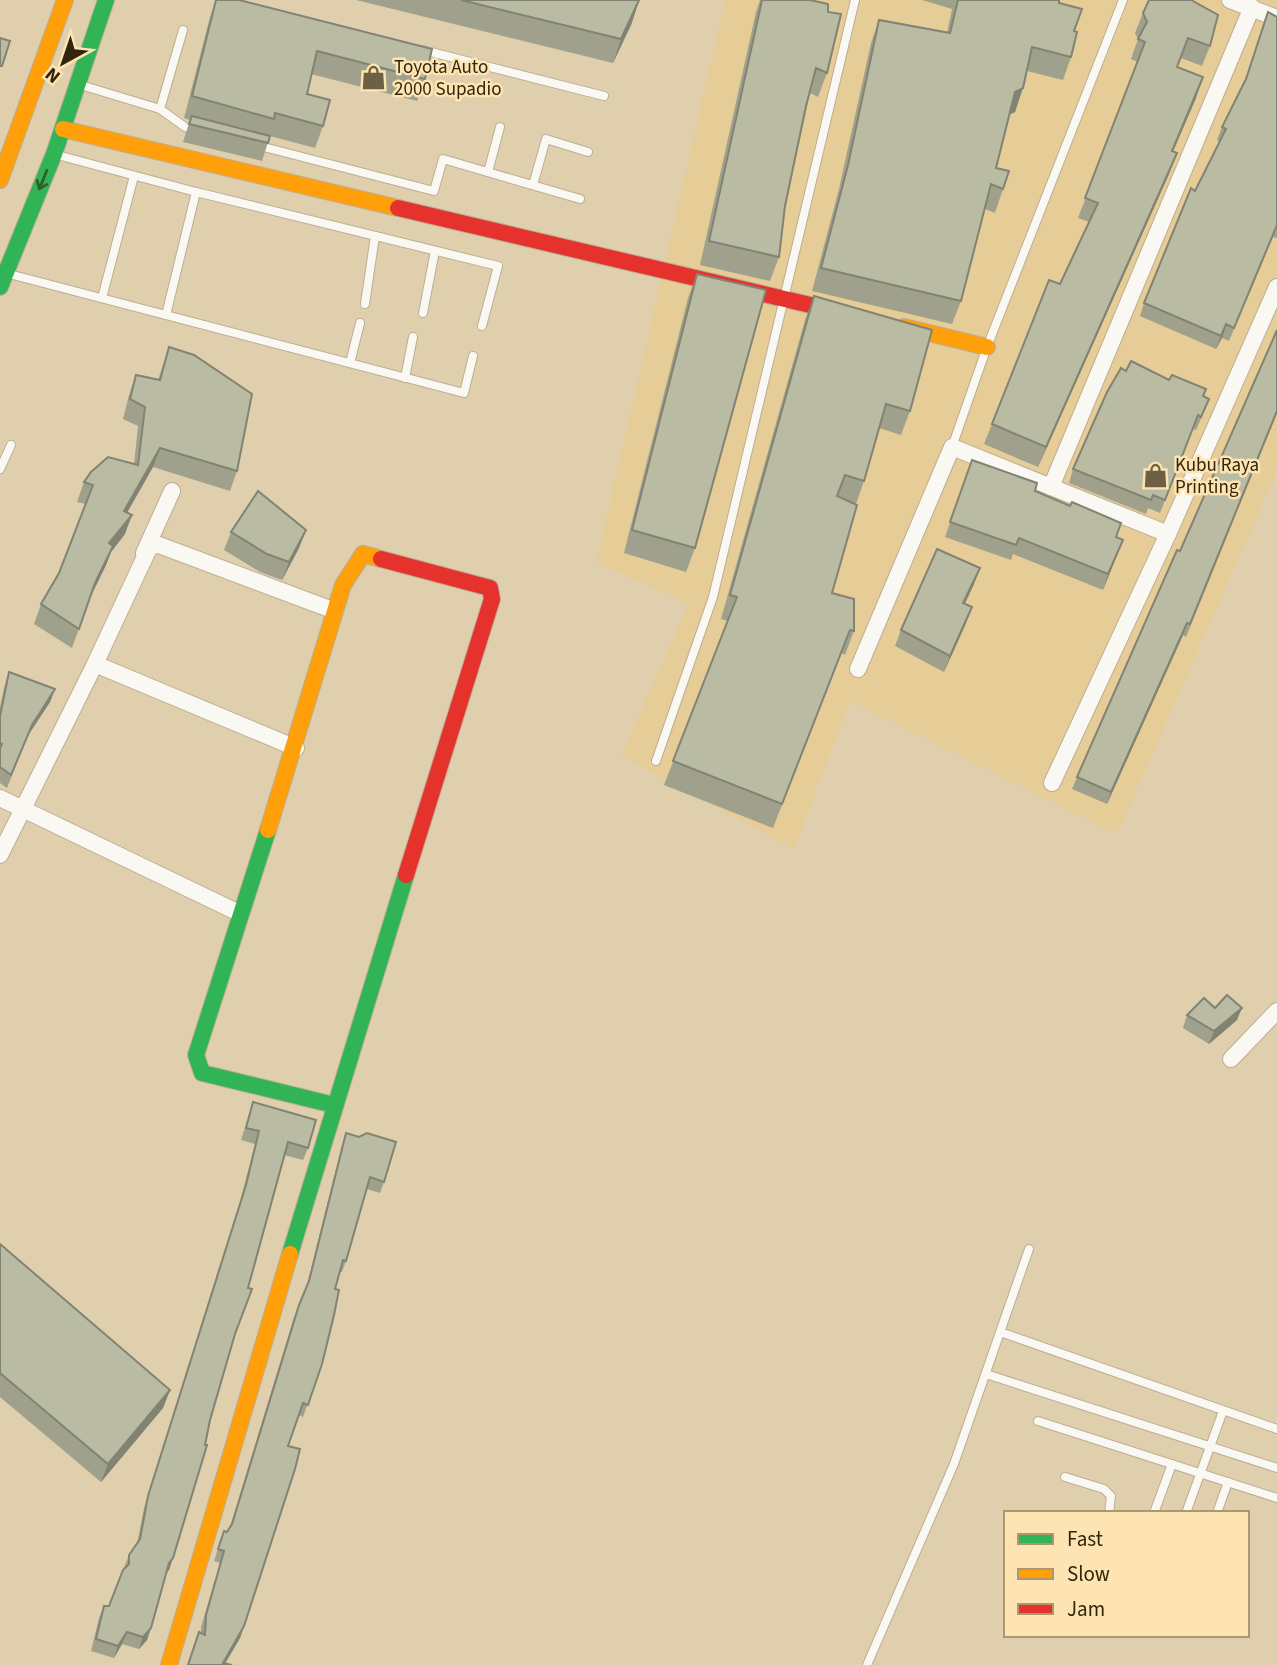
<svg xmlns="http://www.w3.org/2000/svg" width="1277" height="1665" font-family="'Source Sans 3',sans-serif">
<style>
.built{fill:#e6cc96}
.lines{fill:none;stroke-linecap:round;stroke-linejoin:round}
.lane-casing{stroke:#bcae93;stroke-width:10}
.street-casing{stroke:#bcae93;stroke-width:18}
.fast-casing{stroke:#bcae93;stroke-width:18}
.slow-casing{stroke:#bcae93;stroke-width:18}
.jam-casing{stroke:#bcae93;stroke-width:18}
.lane{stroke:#faf8f3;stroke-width:8}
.street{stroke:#faf8f3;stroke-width:16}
.fast{stroke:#30b455;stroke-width:16}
.slow{stroke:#ff9f0a;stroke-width:16}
.jam{stroke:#e5322d;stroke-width:16}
.wall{fill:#9fa18c}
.shaded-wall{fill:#828372}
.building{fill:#b9bba3;stroke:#828372;stroke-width:2}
.oneway{stroke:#315e29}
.labels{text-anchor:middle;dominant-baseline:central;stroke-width:5;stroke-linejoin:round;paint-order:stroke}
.poi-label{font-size:19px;fill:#31250b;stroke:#fde4b2;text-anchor:start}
</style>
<rect width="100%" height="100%" fill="#dfcfad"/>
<polygon class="built" points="725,0 1277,0 1277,471 1117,834 850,701 794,849 621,756 689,603 596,563"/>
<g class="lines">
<defs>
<g id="lane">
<polyline points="423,50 604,96"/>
<polyline points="84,86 160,109 183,30"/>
<polyline points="160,109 185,127 196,130"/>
<polyline points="256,145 434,191 443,159 580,199"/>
<polyline points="61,156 196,192 166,315"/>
<polyline points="488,172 500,127"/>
<polyline points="533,185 546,139 588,152"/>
<polyline points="196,192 498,266 482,326"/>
<polyline points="13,275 464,393 473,356"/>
<polyline points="102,298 134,176"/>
<polyline points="365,304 375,236"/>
<polyline points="423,313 435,251"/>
<polyline points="350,363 360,323"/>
<polyline points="405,378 413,337"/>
<polyline points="952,447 987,347 1123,0"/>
<polyline points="0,469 11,445"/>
<polyline points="656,761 713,597 855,0"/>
<polyline points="1000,1332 1277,1429"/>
<polyline points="986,1374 1277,1468"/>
<polyline points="1038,1421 1277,1498"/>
<polyline points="1065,1477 1104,1489 1111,1496 1109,1513"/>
<polyline points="1154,1513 1172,1464"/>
<polyline points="1186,1513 1223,1411"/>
<polyline points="1217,1513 1228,1482"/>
<polyline points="867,1665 954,1464 1029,1249"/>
</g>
<g id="street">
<polyline points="1230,0 1277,18"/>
<polyline points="1051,487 1252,7"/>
<polyline points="144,553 172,491"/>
<polyline points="95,664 296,748"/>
<polyline points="858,669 952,447 1168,534"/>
<polyline points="1052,783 1168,534 1277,287"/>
<polyline points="0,798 239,913"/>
<polyline points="0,855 95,664 150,546 159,545 335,611"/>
<polyline points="1231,1059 1277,1011"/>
</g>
<g id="fast">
<polyline points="0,287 54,154 106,0"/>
<polyline points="268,830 196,1055 202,1073 334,1105"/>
<polyline points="290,1254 406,875"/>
</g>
<g id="slow">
<polyline points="63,129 398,208"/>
<polyline points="0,180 65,0"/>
<polyline points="904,327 987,347"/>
<polyline points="268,830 343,585 363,554 381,559"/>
<polyline points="169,1665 290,1254"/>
</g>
<g id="jam">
<polyline points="398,208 840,312"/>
<polyline points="381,559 490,588 492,599 406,875"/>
</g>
</defs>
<use href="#lane" class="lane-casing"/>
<use href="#street" class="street-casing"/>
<use href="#fast" class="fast-casing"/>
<use href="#slow" class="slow-casing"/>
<use href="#jam" class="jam-casing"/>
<use href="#lane" class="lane"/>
<use href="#street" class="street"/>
<use href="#fast" class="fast"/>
<use href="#slow" class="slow"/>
<use href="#jam" class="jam"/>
</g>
<g class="wall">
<polygon points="216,0 239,0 425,79 417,101 311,74 307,94 323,126 315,148 270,136 262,161 183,142 190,120 184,118 210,17"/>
<polygon points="356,0 639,0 631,25 613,63"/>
<polygon points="760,0 810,0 827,73 818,97 810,93 785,206 779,257 770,281 700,265 756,12"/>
<polygon points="922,0 1059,0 1059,3 1074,31 1071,57 1063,80 1027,71 1015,112 1009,115 996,168 1003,189 995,213 985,209 961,301 952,324 812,291 839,189 871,43 879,20 947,33 952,9"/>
<polygon points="1143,13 1210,46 1202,66 1181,58 1177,67 1196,98 1173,152 1169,174 1038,467 984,444 992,424 1060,284 1089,222 1078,218 1138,62 1131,59 1138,39 1135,33"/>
<polygon points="1277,17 1277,238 1273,237 1229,341 1222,338 1216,349 1140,316 1144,303 1195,191 1220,142 1217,140 1222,127"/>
<polygon points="697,274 695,548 686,572 624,553 688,298"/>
<polygon points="814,296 910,411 901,435 879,428 864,481 856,504 832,593 854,631 845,655 841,653 773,828 664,785 728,621 721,619 805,320"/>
<polygon points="169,347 237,471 230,491 153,467 127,513 125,534 111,552 106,565 89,600 72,648 34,624 41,604 59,573 85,504 77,502 84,482 134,464 138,426 123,419 129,395 136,375 158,380"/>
<polygon points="1204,396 1209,399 1204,412 1196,430 1193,429 1160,513 1148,508 1146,514 1069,483 1073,469"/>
<polygon points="1277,413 1186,637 1183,635 1107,804 1072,789 1077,777 1180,551"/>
<polygon points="972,460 1035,491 1116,537 1123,540 1103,590 1013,554 1011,560 945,537"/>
<polygon points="306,530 299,548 282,580 260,572 224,550 231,532"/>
<polygon points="974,584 965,604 966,623 944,672 895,646 901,630"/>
<polygon points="9,672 55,689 50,702 27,737 7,788 0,783 0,707 5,684"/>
<polygon points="1215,1008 1237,1020 1209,1044 1183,1028 1187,1015"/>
<polygon points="253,1102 308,1148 303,1160 284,1155 169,1570 166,1573 147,1640 139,1649 122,1644 114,1658 91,1651 99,1618 104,1606 109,1606 129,1555 137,1544 144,1508 241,1198 255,1144 241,1140"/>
<polygon points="346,1133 384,1182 380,1193 367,1189 346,1261 342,1272 340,1272 335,1289 322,1364 303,1417 299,1415 288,1446 240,1638 225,1664 188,1665 201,1633 201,1627 220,1563 214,1561 224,1531 227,1532 230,1527 294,1317 306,1289 342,1145"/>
<polygon points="0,1244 170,1390 163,1408 101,1482 0,1397"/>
</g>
<g class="shaded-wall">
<polygon points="639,1 631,25 613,63 621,39"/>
<polygon points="1203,77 1196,98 1164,171 1172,151"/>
<polygon points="1023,88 1015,112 1006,116 1015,92"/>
<polygon points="1177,153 1169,174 1038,467 1046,447"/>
<polygon points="1226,324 1222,338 1216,349 1221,336"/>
<polygon points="160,448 153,467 117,530 124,511"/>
<polygon points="132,515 125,534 111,552 106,565 88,602 109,543"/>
<polygon points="306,530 299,548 282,580 289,562"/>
<polygon points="1123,540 1103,590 1108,574"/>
<polygon points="980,568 974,584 957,619 963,603"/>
<polygon points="972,607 966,623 944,672 950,656"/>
<polygon points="1187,623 1183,635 1107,804 1111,792"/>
<polygon points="55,689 50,702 27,737 7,788 32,725"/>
<polygon points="1242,1008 1237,1020 1209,1044 1214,1031"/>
<polygon points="170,1390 163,1408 101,1482 108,1464"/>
<polygon points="173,1558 169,1570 164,1575 169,1563"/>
<polygon points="244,1626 240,1638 224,1665 222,1665"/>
<polygon points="151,1628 147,1640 139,1649 143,1637"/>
<polygon points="127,1632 122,1644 114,1658 118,1646"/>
</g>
<g class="building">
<polygon points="216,0 239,0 432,49 425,79 317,51 307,94 330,100 323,126 275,113 274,119 192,96"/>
<polygon points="461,0 639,0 621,39"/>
<polygon points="762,0 810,0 828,4 828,12 841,14 827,73 816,68 806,106 785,206 779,257 709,241"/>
<polygon points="958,0 1059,0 1059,3 1082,9 1074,31 1077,32 1071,57 1032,47 1023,88 1015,92 996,168 1009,171 1003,189 991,184 961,301 821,268 848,165 879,20 950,33"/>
<polygon points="1149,0 1191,0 1218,15 1210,46 1188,38 1177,67 1203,77 1172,151 1177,153 1046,447 992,424 1049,280 1060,284 1098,203 1085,198 1145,42 1138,39 1147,22 1143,13"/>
<polygon points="1268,12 1277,17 1277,225 1234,328 1226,324 1221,336 1144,303 1191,188 1195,191 1226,129 1222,127 1246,79"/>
<polygon points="0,38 10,41 2,66 0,66"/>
<polygon points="192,116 270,136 268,143 189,124"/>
<polygon points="697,274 766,290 695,548 632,530"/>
<polygon points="814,296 932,330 910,411 886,404 864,481 845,475 837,496 857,505 832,593 854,599 854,631 850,630 782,804 673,761 737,597 730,595"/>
<polygon points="1277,330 1277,411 1190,624 1187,623 1111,792 1077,777 1177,550 1180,551"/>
<polygon points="169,347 194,355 252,394 237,471 160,448 124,511 132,515 109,543 113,546 95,583 79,629 41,604 59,573 93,485 84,482 91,472 108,457 138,465 145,407 130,399 136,375 160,380"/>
<polygon points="1131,361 1169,380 1172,375 1206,389 1203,396 1209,399 1201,417 1198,415 1165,500 1153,495 1151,500 1073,469 1107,392 1121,368 1126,371"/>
<polygon points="972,460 1037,483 1035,491 1070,506 1072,502 1121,523 1116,537 1123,540 1108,574 1019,538 1016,545 950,522"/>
<polygon points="258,491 306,530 289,562 267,554 231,532"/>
<polygon points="937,549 980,568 963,603 972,607 950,656 901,630"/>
<polygon points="9,672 55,689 32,725 11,775 0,767 0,748 2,744 0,743 0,716"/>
<polygon points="1227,995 1242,1008 1214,1031 1187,1015 1204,998 1215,1008"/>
<polygon points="253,1102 316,1120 308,1148 288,1142 248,1288 252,1289 235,1334 210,1420 205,1445 207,1445 173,1558 169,1563 151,1628 143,1637 127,1632 118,1646 96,1639 104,1606 109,1606 123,1570 129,1564 129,1555 140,1539 148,1496 246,1185 259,1131 246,1128"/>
<polygon points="346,1133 359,1137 367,1133 396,1142 384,1182 370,1177 346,1261 343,1260 335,1289 339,1290 334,1315 322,1364 308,1405 303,1403 288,1446 300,1449 295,1469 244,1626 223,1663 232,1665 188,1665 199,1632 205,1635 206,1615 224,1551 218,1549 224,1531 227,1532 232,1524 299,1305 309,1281"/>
<polygon points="0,1244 170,1390 108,1464 0,1373"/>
</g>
<defs><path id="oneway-shaft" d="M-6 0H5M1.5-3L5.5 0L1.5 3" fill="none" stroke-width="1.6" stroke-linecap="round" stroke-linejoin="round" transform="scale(1.75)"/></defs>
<use class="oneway" href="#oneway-shaft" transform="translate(43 180) rotate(112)"/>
<defs>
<symbol id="shop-bare" viewBox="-9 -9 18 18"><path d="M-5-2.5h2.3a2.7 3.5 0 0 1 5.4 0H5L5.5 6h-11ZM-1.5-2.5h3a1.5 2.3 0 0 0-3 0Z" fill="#6e6044" stroke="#fde4b2" stroke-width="2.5" paint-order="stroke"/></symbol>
</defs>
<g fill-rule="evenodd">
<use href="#shop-bare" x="356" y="60" width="35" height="35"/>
<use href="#shop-bare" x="1138" y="458" width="35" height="35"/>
</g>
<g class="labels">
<g class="poi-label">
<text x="394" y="67">Toyota Auto<tspan x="394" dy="22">2000 Supadio</tspan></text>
<text x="1175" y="465">Kubu Raya<tspan x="1175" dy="22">Printing</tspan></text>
</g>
</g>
<rect x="1004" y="1511" width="245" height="126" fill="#fde4b2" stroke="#ab986f" stroke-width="2"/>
<rect x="1018" y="1534" width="35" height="10" fill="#30b455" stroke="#ab986f" stroke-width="2"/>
<text x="1067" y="1546" font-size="21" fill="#31250b">Fast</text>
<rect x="1018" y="1569" width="35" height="10" fill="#ff9f0a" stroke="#ab986f" stroke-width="2"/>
<text x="1067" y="1581" font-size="21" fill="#31250b">Slow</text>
<rect x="1018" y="1604" width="35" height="10" fill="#e5322d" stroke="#ab986f" stroke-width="2"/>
<text x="1067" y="1616" font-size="21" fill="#31250b">Jam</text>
<g transform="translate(63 63) rotate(220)" stroke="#fde4b2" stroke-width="5" paint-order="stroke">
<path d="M0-5L12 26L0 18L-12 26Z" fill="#31250b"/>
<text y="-10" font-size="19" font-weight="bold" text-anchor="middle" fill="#31250b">N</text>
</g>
</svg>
